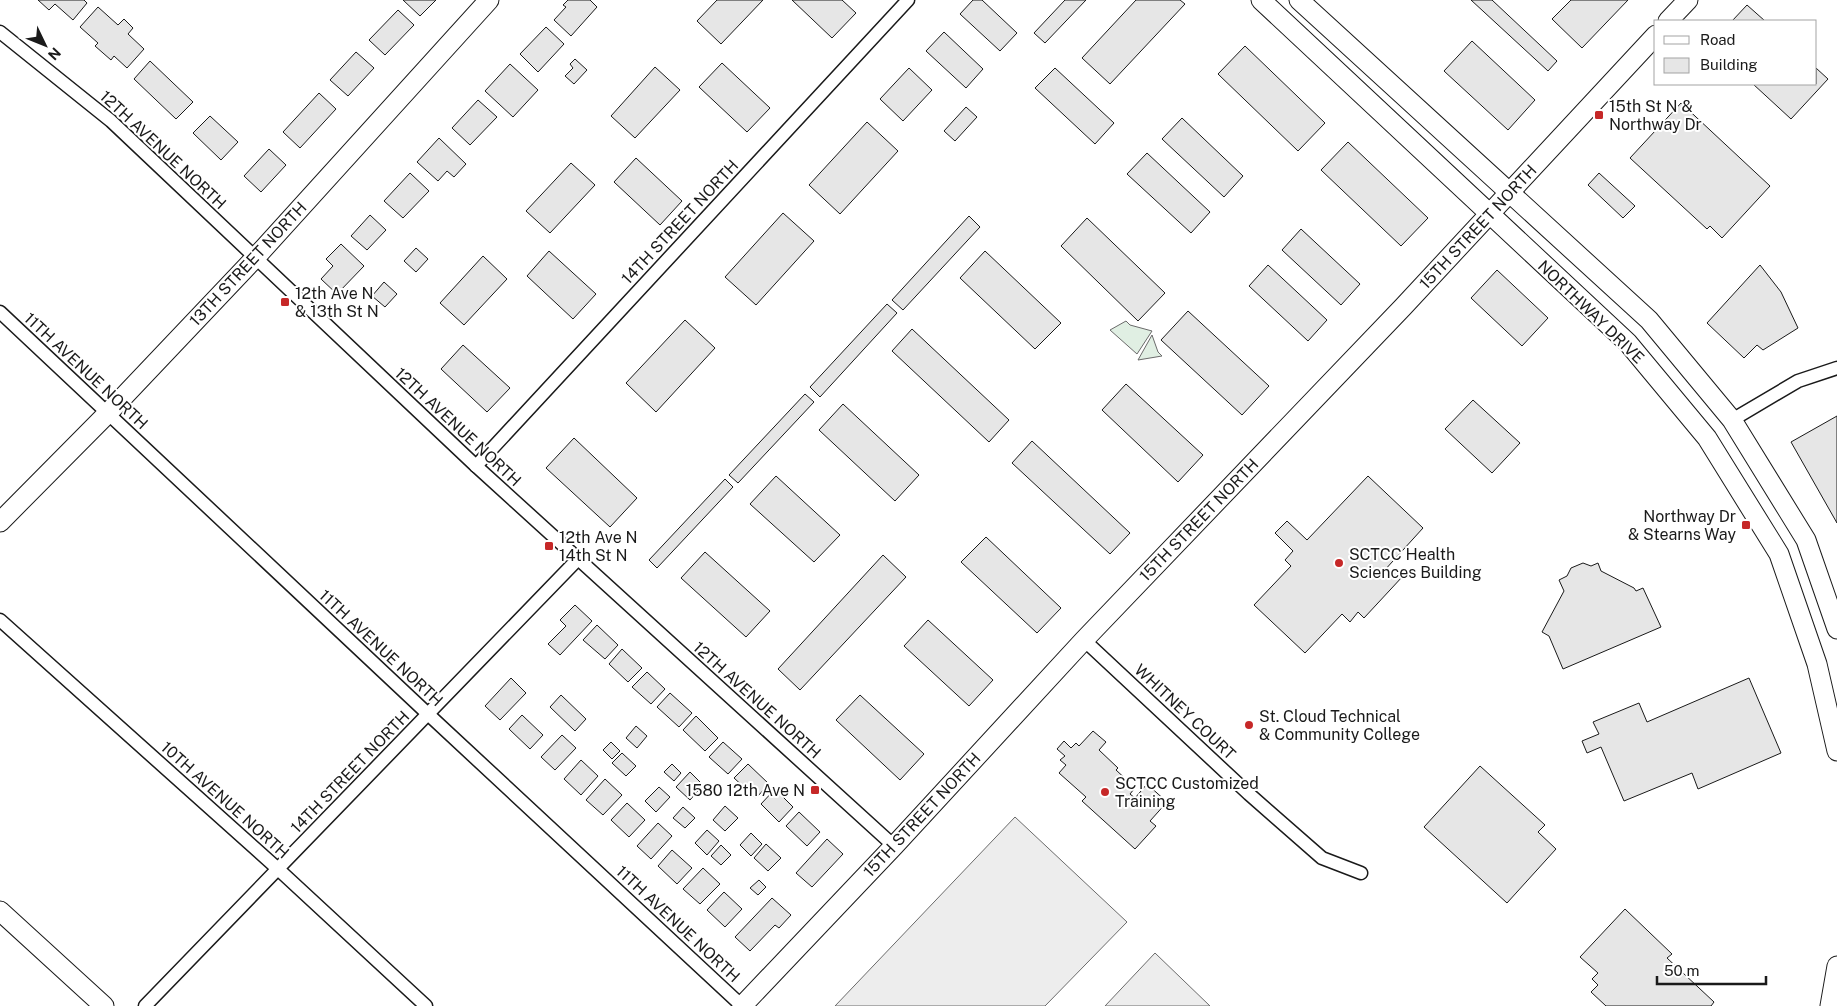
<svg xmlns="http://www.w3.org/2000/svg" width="1837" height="1006" font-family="'Public Sans',sans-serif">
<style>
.green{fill:#e0efe3;stroke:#6a6a6a}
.parking{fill:#ededed;stroke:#6a6a6a}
.building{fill:#e6e6e6;stroke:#1a1a1a}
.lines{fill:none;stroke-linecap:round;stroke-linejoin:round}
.street-casing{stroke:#1a1a1a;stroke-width:15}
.secondary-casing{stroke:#1a1a1a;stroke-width:21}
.street{stroke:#fff;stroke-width:12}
.secondary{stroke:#fff;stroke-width:19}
.poi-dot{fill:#c62828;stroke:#fff;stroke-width:2}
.labels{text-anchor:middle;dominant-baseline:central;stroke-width:4;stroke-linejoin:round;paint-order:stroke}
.poi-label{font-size:16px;fill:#1a1a1a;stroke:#fff;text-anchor:start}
.street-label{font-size:16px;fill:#1a1a1a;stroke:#fff}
</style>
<rect width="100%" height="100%" fill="#fff"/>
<g class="green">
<polygon points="1126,321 1130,325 1152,331 1137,354 1110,330"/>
<polygon points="1152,335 1158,352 1162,356 1138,360"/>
</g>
<g class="parking">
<polygon points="1015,817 1127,922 1045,1006 835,1006"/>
<polygon points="1155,953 1210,1006 1105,1006"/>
</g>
<g class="building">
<polygon points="38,0 84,0 87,3 73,20 55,4 49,10"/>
<polygon points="403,0 436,0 420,16"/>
<polygon points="568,0 590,0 597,7 571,36 554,20 566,7 563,5"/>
<polygon points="717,0 763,0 721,44 697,21"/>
<polygon points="792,0 842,0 856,13 832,38"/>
<polygon points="973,0 982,0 1017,33 1000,51 960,14"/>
<polygon points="1065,0 1086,0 1045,43 1034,33"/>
<polygon points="1136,0 1180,0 1185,4 1110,84 1082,58"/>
<polygon points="1471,0 1492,0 1557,61 1548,71"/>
<polygon points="1571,0 1628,0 1582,48 1552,19"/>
<polygon points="1747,5 1765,21 1732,21"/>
<polygon points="98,7 118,25 124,19 133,28 128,34 144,49 127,68 114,56 111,60 95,46 98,43 80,27"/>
<polygon points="398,10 414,25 385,55 369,40"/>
<polygon points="546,27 564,44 538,72 520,54"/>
<polygon points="944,32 983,69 966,88 926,51"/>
<polygon points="1472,41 1535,100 1508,130 1444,71"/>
<polygon points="1245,46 1325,123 1298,151 1218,74"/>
<polygon points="356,52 374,68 348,96 330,80"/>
<polygon points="575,59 587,70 574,84 565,76 573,68 570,64"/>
<polygon points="150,61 193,102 176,119 134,79"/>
<polygon points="722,63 770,108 747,132 699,87"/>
<polygon points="510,64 538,90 513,117 485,91"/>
<polygon points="655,67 680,90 635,138 611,116"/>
<polygon points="909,68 932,90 903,121 880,99"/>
<polygon points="1055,68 1114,123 1095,144 1035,88"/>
<polygon points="1816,68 1828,79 1791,119 1753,84 1816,84"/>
<polygon points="319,93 336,109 300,148 283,132"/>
<polygon points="478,100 497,117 470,145 452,128"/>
<polygon points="1681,103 1770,186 1722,238 1710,226 1707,229 1630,158"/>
<polygon points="966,107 977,117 955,141 944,131"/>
<polygon points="210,116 238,142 221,160 193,133"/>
<polygon points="1182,118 1243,176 1224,197 1162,139"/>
<polygon points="867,122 898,151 840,214 809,185"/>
<polygon points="439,138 466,164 454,177 447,171 438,181 417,162"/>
<polygon points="1348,142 1428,218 1401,246 1321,170"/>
<polygon points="269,149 286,165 261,192 244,176"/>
<polygon points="1147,153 1210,212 1191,233 1127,174"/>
<polygon points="636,158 682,201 660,225 614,182"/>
<polygon points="571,163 595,185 550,233 526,211"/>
<polygon points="410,173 429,191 403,218 384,201"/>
<polygon points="1599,173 1635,206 1623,218 1588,185"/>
<polygon points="783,213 814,241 756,305 725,277"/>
<polygon points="370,215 386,230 367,250 351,236"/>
<polygon points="969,216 980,227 903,310 892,300"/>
<polygon points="1087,218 1165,293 1138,321 1061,246"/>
<polygon points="1301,229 1360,284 1341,305 1282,250"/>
<polygon points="341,244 364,266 337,294 321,279 333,266 326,259"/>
<polygon points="416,248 428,259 416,272 404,261"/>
<polygon points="549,251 596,294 573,319 527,276"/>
<polygon points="985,251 1061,323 1035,349 960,278"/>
<polygon points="483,256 507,279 464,325 440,303"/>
<polygon points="1268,265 1327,320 1308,341 1249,286"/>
<polygon points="1760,265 1781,292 1798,328 1763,350 1757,345 1744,358 1707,323"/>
<polygon points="1497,270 1548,318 1522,346 1471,298"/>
<polygon points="384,282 397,294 385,307 372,296"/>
<polygon points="887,304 897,313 820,397 810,387"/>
<polygon points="1188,311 1269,386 1242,415 1161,340"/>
<polygon points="685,320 715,348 656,412 626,383"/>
<polygon points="912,329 1009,420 989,442 892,351"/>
<polygon points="463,345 510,388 487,412 441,369"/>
<polygon points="1126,384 1203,455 1178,482 1102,410"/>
<polygon points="805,394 814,402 738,483 729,475"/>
<polygon points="1473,400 1520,443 1492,473 1445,429"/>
<polygon points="843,404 919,475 895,501 819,430"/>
<polygon points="1837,416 1837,523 1791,442"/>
<polygon points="574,438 637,498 610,527 546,468"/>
<polygon points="1032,441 1130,533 1110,554 1012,463"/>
<polygon points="776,476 840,535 814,562 750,504"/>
<polygon points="1368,476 1423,528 1383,572 1389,577 1396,570 1403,576 1364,618 1358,612 1350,622 1342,614 1305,653 1254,605 1291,566 1285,560 1293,551 1275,533 1287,521 1307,540"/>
<polygon points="725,479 733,487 657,568 649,560"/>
<polygon points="986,537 1061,608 1037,633 961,562"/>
<polygon points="705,552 770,611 746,637 681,578"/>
<polygon points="883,555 906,577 800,690 778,669"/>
<polygon points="1583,563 1591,566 1598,563 1601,571 1634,588 1636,591 1643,588 1661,627 1563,669 1549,636 1542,632 1564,591 1559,580 1567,576 1571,568"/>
<polygon points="575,605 592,621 560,655 548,644 566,626 560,620"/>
<polygon points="928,620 993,680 969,706 904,646"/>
<polygon points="597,625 618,645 605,659 583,640"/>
<polygon points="622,649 642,668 628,682 609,664"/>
<polygon points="647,672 665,689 651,704 632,687"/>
<polygon points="511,678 526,693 500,720 485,706"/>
<polygon points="1749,678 1781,753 1698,789 1692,773 1624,801 1601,747 1587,753 1582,741 1599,734 1593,722 1639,703 1647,722"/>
<polygon points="670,693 692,713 679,727 657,707"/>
<polygon points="561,695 586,719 575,731 550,707"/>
<polygon points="860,695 924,754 900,780 836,720"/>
<polygon points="522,715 543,735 530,749 509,729"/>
<polygon points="696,716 718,738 705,751 683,730"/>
<polygon points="636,726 647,736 637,748 626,738"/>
<polygon points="1093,731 1106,742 1099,750 1118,768 1116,770 1129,782 1127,784 1134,789 1130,794 1135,798 1147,784 1167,802 1150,821 1156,826 1135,849 1082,801 1086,797 1059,773 1066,765 1060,760 1065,756 1057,749 1064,741 1071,748 1076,743 1079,746"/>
<polygon points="562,735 576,748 555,770 541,757"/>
<polygon points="611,742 620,751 612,759 603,750"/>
<polygon points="723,742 742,759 728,774 709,757"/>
<polygon points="622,753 636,766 626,776 612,763"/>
<polygon points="581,760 598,776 581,795 564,779"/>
<polygon points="672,764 681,773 674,781 664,772"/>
<polygon points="748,764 769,784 756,798 734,778"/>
<polygon points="1480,766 1545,825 1538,832 1556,849 1507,903 1424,827"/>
<polygon points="690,772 703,785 690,800 676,787"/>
<polygon points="605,779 622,795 603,815 586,800"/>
<polygon points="659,787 670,797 656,812 645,801"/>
<polygon points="775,789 793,807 779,822 761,804"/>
<polygon points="627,803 645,820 629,837 611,820"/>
<polygon points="725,806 738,818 725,831 713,820"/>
<polygon points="683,807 695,818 685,828 673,818"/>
<polygon points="799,812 820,832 807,846 786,826"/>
<polygon points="658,823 672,836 651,859 637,846"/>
<polygon points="707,830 719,841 707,855 695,843"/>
<polygon points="751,833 762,844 751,856 740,845"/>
<polygon points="827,839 843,854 812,887 796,873"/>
<polygon points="766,844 781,858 768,871 754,858"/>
<polygon points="721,845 731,855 721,865 711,856"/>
<polygon points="672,850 692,868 677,884 658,866"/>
<polygon points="703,868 720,884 700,904 683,889"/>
<polygon points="759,880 766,887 758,895 750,888"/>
<polygon points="724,892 742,909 725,927 707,910"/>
<polygon points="772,898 791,915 779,928 775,925 750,951 735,937"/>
<polygon points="1625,909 1672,954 1667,958 1714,1002 1711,1006 1606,1006 1591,992 1598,985 1592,979 1598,973 1580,957"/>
</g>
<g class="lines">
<defs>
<g id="street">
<polyline points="0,32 111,121 476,466 894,846"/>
<polyline points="0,312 429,715 742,1006"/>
<polyline points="1732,420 1798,381 1837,368"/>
<polyline points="476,466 908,0"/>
<polyline points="0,620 278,869 426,1006"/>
<polyline points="1084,640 1249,794 1322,858 1361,873"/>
<polyline points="145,1006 578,559"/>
</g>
<g id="secondary">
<polyline points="1261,0 1628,343 1707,438 1779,554 1817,664 1837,751"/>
<polyline points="1299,0 1649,320 1732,420 1806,540 1837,629"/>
<polyline points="1668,21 1688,0"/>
<polyline points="0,522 108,413 255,258 489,0"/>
<polyline points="0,911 104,1006"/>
<polyline points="742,1006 894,846 1084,640 1403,307 1656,35"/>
<polyline points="1830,1006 1837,966"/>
</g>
</defs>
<use href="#street" class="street-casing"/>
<use href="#secondary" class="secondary-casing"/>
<use href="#street" class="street"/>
<use href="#secondary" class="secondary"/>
</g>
<g class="poi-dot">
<rect x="1594" y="110" width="10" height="10" rx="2.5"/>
<rect x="280" y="297" width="10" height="10" rx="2.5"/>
<rect x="1741" y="520" width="10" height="10" rx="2.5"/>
<rect x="544" y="541" width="10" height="10" rx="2.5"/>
<circle cx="1339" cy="563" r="5"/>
<circle cx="1249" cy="725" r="5"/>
<rect x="810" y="785" width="10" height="10" rx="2.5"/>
<circle cx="1105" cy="792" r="5"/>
</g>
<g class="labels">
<g class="poi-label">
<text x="1609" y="106">15th St N &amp;<tspan x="1609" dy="18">Northway Dr</tspan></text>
<text x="295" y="293">12th Ave N<tspan x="295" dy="18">&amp; 13th St N</tspan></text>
<text x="1736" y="516" text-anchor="end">Northway Dr<tspan x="1736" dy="18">&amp; Stearns Way</tspan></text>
<text x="559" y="537">12th Ave N<tspan x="559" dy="18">14th St N</tspan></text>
<text x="1349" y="554">SCTCC Health<tspan x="1349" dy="18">Sciences Building</tspan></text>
<text x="1259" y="716">St. Cloud Technical<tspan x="1259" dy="18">&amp; Community College</tspan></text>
<text x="1115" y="783">SCTCC Customized<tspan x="1115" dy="18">Training</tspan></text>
<text x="805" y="790" text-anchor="end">1580 12th Ave N</text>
</g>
<g class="street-label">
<text transform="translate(163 150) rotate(43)">12TH AVENUE NORTH</text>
<text transform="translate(680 222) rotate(-47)">14TH STREET NORTH</text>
<text transform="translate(1478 227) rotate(-47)">15TH STREET NORTH</text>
<text transform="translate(248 264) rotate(-47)">13TH STREET NORTH</text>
<text transform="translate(1591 312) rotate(44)">NORTHWAY DRIVE</text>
<text transform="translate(86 371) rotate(43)">11TH AVENUE NORTH</text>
<text transform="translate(458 427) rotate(43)">12TH AVENUE NORTH</text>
<text transform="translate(1199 520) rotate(-46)">15TH STREET NORTH</text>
<text transform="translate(381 648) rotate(43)">11TH AVENUE NORTH</text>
<text transform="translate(757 700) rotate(42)">12TH AVENUE NORTH</text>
<text transform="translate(1185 712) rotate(43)">WHITNEY COURT</text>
<text transform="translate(350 772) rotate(-46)">14TH STREET NORTH</text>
<text transform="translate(225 800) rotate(42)">10TH AVENUE NORTH</text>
<text transform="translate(922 815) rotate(-47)">15TH STREET NORTH</text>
<text transform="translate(678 924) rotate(43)">11TH AVENUE NORTH</text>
</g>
</g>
<rect x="1654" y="20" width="162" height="65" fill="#ffffff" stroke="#a3a3a3"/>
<rect x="1664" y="36" width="25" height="8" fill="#ffffff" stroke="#a3a3a3"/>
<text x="1700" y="45" font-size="15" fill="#1a1a1a">Road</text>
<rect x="1664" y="58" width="25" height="15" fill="#e6e6e6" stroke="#a3a3a3"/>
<text x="1700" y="70" font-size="15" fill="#1a1a1a">Building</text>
<g transform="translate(45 45) rotate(133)" stroke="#ffffff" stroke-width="4" paint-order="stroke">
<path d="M0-4L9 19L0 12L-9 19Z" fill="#1a1a1a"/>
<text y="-8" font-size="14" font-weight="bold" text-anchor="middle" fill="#1a1a1a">N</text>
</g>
<path d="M1657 976v8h109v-8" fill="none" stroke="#1a1a1a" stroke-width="2.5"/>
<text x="1664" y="976" font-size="15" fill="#1a1a1a" stroke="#ffffff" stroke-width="4" paint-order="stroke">50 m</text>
</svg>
